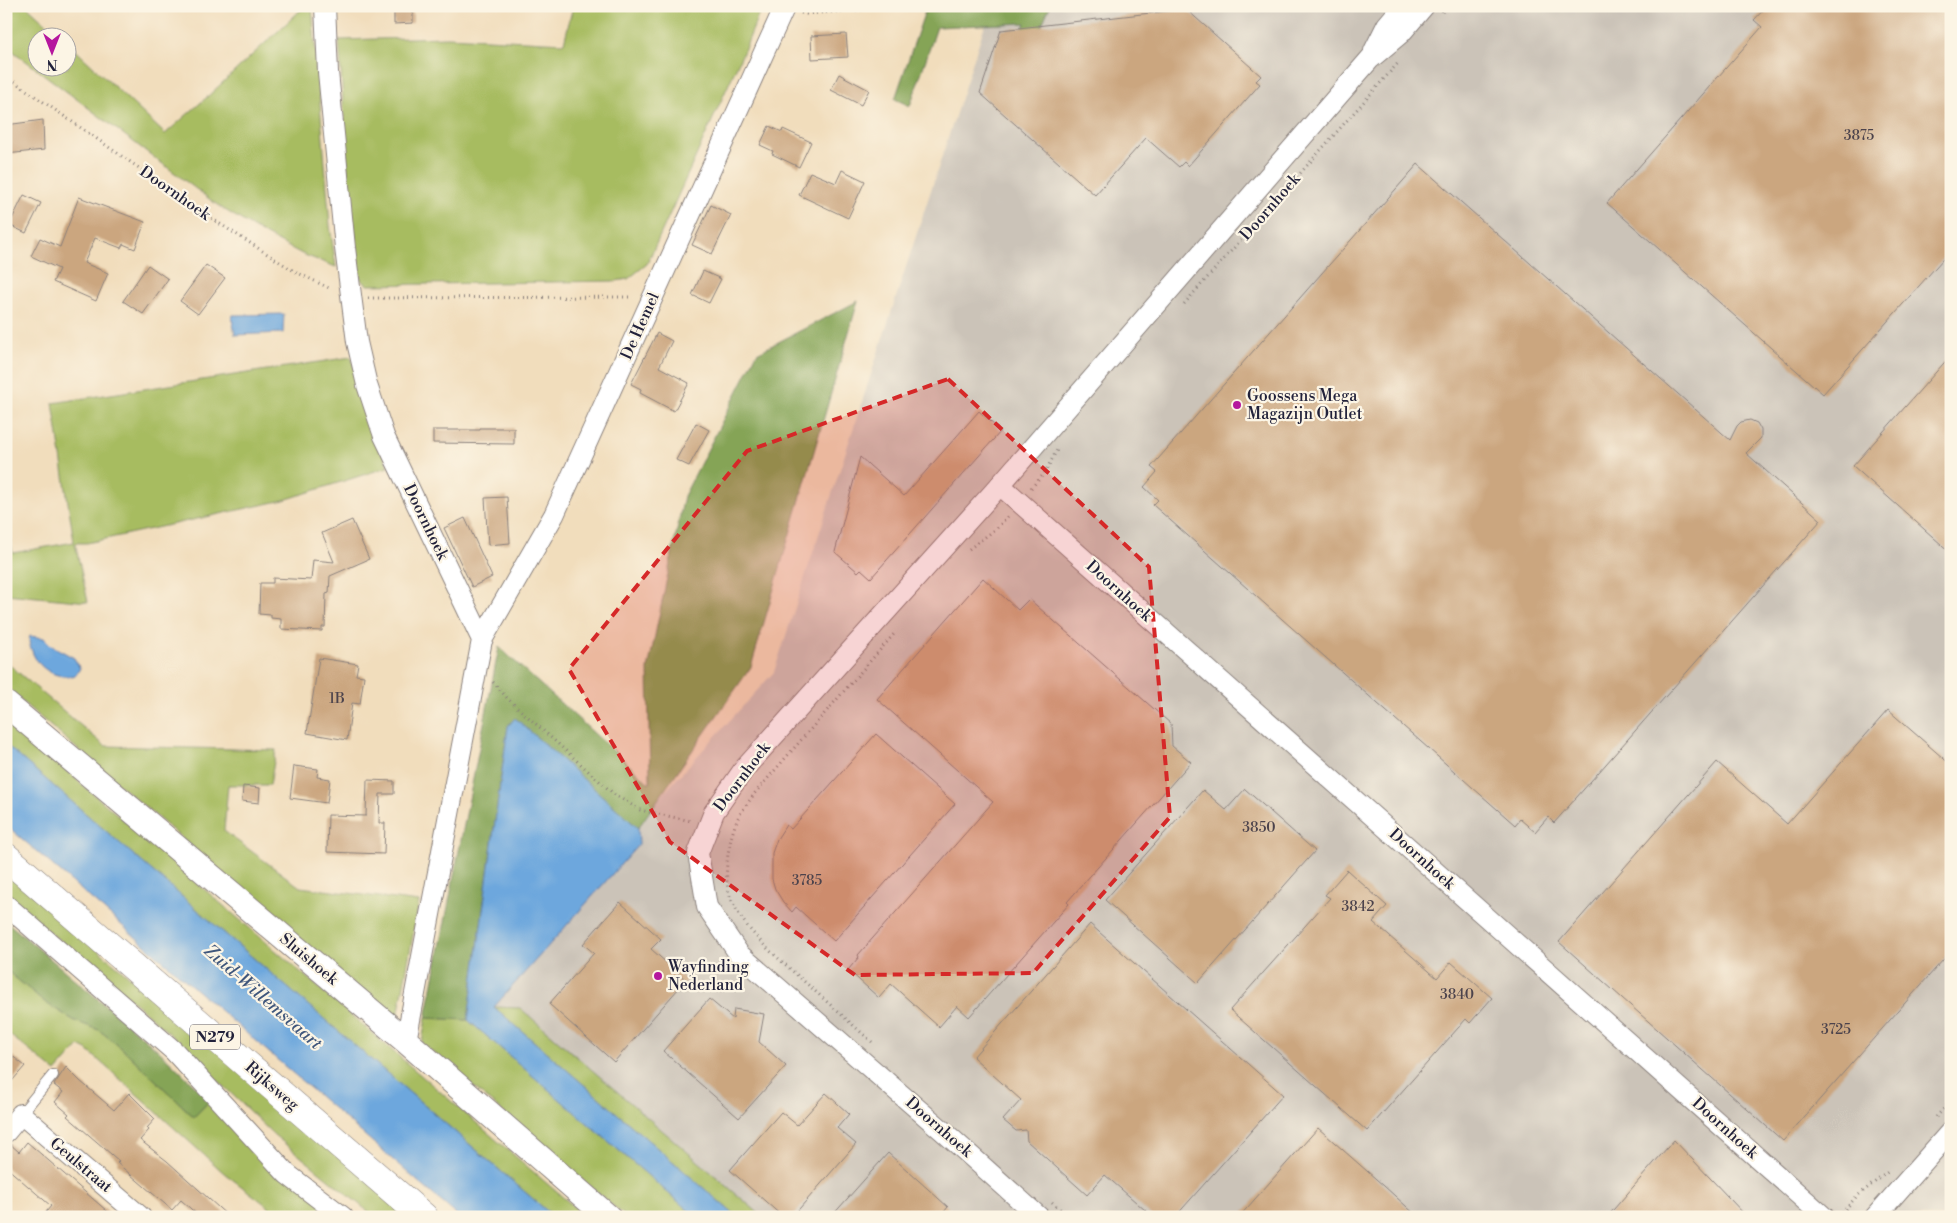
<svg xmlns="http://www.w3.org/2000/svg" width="1957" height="1223" font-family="'Libre Bodoni',serif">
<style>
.industrial{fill:#cbc3b8}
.green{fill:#a7bc61;stroke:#646f4e}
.forest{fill:#85a457;stroke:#546349}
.water{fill:#6da7dd;stroke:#48648c}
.building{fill:#cba67f}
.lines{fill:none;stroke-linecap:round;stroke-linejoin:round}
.service-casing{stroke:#8a807c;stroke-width:12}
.minor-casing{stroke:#8a807c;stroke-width:22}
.tertiary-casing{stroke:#8a807c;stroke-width:27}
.primary-casing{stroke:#8a807c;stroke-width:29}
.path{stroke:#8a807c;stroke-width:3;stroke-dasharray:1 4;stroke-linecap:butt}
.service{stroke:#fff;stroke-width:10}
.minor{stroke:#fff;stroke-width:20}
.tertiary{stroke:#fff;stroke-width:25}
.primary{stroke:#fff;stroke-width:28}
.marked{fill:#d62828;fill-opacity:0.2;stroke:#d62828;stroke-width:4;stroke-dasharray:10 6;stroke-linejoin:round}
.poi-dot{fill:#b5179e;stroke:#fcf5e5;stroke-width:2}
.labels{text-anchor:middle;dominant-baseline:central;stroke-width:4.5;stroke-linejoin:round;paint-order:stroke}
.number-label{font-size:14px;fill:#4c434c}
.shield{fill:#fcf5e5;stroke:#63616e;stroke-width:1}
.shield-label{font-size:15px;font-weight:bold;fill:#22223b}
.street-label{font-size:16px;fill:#22223b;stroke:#fcf5e5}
.poi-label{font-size:16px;fill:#22223b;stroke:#fcf5e5;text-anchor:start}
.water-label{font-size:18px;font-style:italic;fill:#40577c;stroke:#fcf5e5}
</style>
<rect width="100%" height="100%" fill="#fcf5e5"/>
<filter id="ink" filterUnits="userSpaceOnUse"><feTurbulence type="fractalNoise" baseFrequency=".02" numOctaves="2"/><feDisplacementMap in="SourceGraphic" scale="10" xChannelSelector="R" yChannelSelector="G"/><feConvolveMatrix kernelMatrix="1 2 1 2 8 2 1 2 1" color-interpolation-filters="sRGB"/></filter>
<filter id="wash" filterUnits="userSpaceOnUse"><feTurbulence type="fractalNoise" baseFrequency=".0096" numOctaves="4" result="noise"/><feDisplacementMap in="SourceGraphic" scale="20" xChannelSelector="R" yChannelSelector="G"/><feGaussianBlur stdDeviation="1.12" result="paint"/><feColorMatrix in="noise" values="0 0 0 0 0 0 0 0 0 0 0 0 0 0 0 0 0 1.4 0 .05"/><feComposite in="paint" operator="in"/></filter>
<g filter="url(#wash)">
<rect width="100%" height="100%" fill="#f1ddbc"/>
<polygon class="industrial" points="991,6 1951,6 1951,1217 685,1217 455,1022 774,672"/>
<g class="green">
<polygon points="10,6 27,6 61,37 38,38 38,68 68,68 68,43 165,134 206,98 305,6 312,6 330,226 336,267 302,254 266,235 220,207 6,46 6,15"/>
<polygon points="573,6 762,6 746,46 647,264 628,279 616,281 368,285 361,280 348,178 339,40 448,37 564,43"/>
<polygon points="351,357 388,467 284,500 87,543 75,543 88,602 6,594 6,524 13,553 74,542 53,403"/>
<polygon points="6,662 105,746 276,750 270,785 228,785 224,831 300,887 419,902 397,1022 6,688"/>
<polygon points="6,719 586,1217 554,1217 6,745"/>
<polygon points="6,872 413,1217 375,1217 273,1134 171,1035 111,982 6,897"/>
<polygon points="6,970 46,1003 75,1021 99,1030 125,1051 194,1117 210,1100 343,1217 282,1217 224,1173 121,1080 87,1050 79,1046 56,1072 6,1032"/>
<polygon points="494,1007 520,1008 763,1217 737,1217"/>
<polygon points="426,1018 468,1020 696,1217 626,1217 422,1043"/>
</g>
<g class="forest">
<polygon points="1018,6 1050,6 1008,104 996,98 1025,23 937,27 910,106 895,99 925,11"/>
<polygon points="858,301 751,667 638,828 515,718 508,726 468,1020 426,1018 499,647 650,784 648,669 684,496 757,353"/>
<polygon points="7,922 158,1050 210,1100 194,1117 125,1051 99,1030 75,1021 46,1003 6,970"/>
</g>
<g class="water">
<polygon points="284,314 283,333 235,335 232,318 233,315"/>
<path d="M30,636L44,638L51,645L74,658L80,668L76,675C57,680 38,669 32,651C30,646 28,642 30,636Z"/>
<polygon points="515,718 638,828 639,844 494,1007 737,1217 696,1217 468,1020 508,726"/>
<polygon points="6,745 554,1217 459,1217 6,825"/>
</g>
<g id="blocks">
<g class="building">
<polygon points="394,6 413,6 413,23 394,24"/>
<polygon points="1767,6 1951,6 1951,250 1823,394 1607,203 1762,27 1754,20"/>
<polygon points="1186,9 1261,76 1256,81 1260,84 1188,166 1184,162 1179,167 1146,138 1095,195 980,93 1001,30"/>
<polygon points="846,34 848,57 812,59 811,36"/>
<polygon points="839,74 869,90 861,105 831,90"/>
<polygon points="43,120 44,150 6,154 6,125"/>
<polygon points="769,126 782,132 783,129 811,142 799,167 772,154 773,151 760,145"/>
<polygon points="1418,164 1730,440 1737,426 1741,422 1750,420 1757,423 1761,430 1761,438 1746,453 1821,520 1554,823 1548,817 1535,832 1520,819 1515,825 1153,505 1158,500 1144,487 1157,472 1151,467"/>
<polygon points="842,170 865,181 848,218 799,195 810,172 836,183"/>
<polygon points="24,195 41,203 26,233 9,225"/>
<polygon points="79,197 145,222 135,249 123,244 121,248 95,238 84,263 108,273 96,301 53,282 59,269 31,256 40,238 60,247"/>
<polygon points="711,205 731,215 712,254 692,245"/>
<polygon points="148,265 168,279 143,314 123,301"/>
<polygon points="206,265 225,278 198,314 180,301"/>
<polygon points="703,271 721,279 709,303 692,295"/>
<polygon points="657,333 672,341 659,367 689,383 674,411 640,393 641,389 631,384"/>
<polygon points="1951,355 1951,553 1853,466"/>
<polygon points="979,411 1001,431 871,578 861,569 858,572 835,552 860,457 904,496"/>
<polygon points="696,423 709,430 689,466 676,460"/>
<polygon points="480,428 514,428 514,444 433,443 433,430 480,430"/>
<polygon points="507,497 510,543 488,545 485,498"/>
<polygon points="465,518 492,577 472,587 444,528"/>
<polygon points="352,520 369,559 330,576 329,593 326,594 325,627 322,627 322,631 281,629 281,619 271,618 271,615 259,614 260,583 273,583 273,578 311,580 313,560 334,562 322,533"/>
<polygon points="983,578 1018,610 1029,599 1171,724 1172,746 1191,762 1067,902 1069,904 969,1017 957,1006 939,1027 891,984 879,998 848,970 859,957 858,955 993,802 877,699"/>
<polygon points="319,658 358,664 356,675 364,676 360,704 352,703 347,740 307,733"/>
<polygon points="1888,710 1951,765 1951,951 1783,1141 1559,942 1717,762 1787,824"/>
<polygon points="876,734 955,804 834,941 796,907 792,912 783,902 775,889 772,879 772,853 777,839 786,825 791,829"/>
<polygon points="294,766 318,769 317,777 330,779 327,803 290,798"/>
<polygon points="367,780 394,781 394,794 380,794 379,823 385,823 384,854 327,852 328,815 366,816"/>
<polygon points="243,786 260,788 259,803 242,801"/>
<polygon points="1245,789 1315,851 1198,983 1105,900 1203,790 1226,810"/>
<polygon points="1347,870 1387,906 1373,922 1437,978 1451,962 1492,998 1470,1023 1466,1019 1367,1131 1230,1010 1330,898 1325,895"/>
<polygon points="620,902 661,939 651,949 686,980 614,1062 549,1004 594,953 583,944"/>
<polygon points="1090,924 1283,1095 1175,1217 1153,1217 1105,1175 1087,1195 1027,1141 1026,1130 1016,1131 1003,1120 1021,1100 973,1057"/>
<polygon points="709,999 733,1019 734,1009 764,1014 759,1042 786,1066 739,1118 663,1051"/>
<polygon points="6,1051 25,1066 6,1088"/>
<polygon points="66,1067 80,1081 114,1110 129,1093 155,1119 147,1128 149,1130 140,1140 167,1161 229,1217 200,1217 181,1200 172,1210 117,1163 119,1161 67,1116 69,1114 55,1102 63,1092 54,1085"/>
<polygon points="826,1093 849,1114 837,1128 856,1144 792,1217 783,1217 730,1170 781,1112 797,1125"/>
<polygon points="1318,1128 1384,1186 1418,1217 1239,1217"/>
<polygon points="1674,1140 1747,1217 1607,1217"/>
<polygon points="27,1142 71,1180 114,1217 42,1217 51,1206 6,1167 6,1144 9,1143 19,1152"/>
<polygon points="888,1153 948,1207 940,1217 831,1217"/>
</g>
</g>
</g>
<g filter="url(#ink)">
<use href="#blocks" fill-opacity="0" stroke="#8a807c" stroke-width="1"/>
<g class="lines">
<defs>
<polyline id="service" points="21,1114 53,1075"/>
<g id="minor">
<polyline points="325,6 328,72 345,248 357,342 367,385 384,436 482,640 406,1041"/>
<polyline points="1374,51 1387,25 1403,6"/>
<polyline points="1000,485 1824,1217"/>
<polyline points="482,640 554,515 785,6"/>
<polyline points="6,905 174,1051 287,1174 343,1217"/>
<polyline points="6,1132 21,1114 141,1217"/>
<polyline points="1039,1217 943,1131 739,954 707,907 698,853 714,812 744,769 1000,485 1370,59 1401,33 1424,6"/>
<polyline points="1875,1217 1951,1131"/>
</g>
<polyline id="tertiary" points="6,704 406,1041 608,1217"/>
<polyline id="primary" points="6,857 424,1217"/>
</defs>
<use href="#service" class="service-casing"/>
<use href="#minor" class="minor-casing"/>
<use href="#tertiary" class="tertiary-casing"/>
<use href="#primary" class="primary-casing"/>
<g class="path">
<polyline points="1442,12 1447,6"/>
<polyline points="801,13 806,14 909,6"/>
<polyline points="6,76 217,222 294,271 331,289"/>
<polyline points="368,298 632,297"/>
<polyline points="1184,304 1399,62"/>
<polyline points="1031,488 1044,474 1057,450"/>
<polyline points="969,549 996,529 1008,516"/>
<polyline points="493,682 507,698 615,795 640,810 691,821"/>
<path d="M872,1042L769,950C753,934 736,915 729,893C723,872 729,840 737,820C741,811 749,802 754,794L894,634"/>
<polyline points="1936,1117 1951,1101"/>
<polyline points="1052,1202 1069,1217"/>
<polyline points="1842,1213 1856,1197 1889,1171"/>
</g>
<use href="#service" class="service"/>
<use href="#minor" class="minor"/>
<use href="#tertiary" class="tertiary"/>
<use href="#primary" class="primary"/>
</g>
</g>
<path class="marked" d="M948,379L1149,567L1170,817L1033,973L855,975L670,842L569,669L747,451Z"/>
<g class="poi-dot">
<circle cx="1237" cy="405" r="5"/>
<circle cx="658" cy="976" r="5"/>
</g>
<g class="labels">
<g class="number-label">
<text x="1859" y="136">3875</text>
<text x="337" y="699">1B</text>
<text x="1259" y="828">3850</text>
<text x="807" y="881">3785</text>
<text x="1358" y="907">3842</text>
<text x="1457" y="995">3840</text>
<text x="1836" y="1030">3725</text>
</g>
<rect class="shield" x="190" y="1024.5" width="50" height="25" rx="4"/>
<g class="shield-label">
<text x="215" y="1037">N279</text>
</g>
<g class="street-label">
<text transform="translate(175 193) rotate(35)">Doornhoek</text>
<text transform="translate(1270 207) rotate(-49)">Doornhoek</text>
<text transform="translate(640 326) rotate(-66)">De Hemel</text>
<text transform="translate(426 522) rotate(64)">Doornhoek</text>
<text transform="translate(1119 591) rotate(42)">Doornhoek</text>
<text transform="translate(742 777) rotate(-53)">Doornhoek</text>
<text transform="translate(1422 859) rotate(42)">Doornhoek</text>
<text transform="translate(309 959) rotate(40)">Sluishoek</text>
<text transform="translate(272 1086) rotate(41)">Rijksweg</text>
<text transform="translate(939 1127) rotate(41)">Doornhoek</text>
<text transform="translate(1725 1128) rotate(42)">Doornhoek</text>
<text transform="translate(81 1165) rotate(40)">Geulstraat</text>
</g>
<g class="poi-label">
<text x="1247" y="396">Goossens Mega<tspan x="1247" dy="18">Magazijn Outlet</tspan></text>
<text x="668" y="967">Wayfinding<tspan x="668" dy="18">Nederland</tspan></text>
</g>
<g class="water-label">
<text transform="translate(263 997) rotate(41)">Zuid-Willemsvaart</text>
</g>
</g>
<rect width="1957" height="1223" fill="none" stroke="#fcf5e5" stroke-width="25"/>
<g transform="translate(52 52) rotate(180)"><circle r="24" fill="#fcf5e5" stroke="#a5a1a1"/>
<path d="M0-4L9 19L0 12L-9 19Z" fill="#b5179e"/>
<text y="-8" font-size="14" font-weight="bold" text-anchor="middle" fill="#22223b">N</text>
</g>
</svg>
